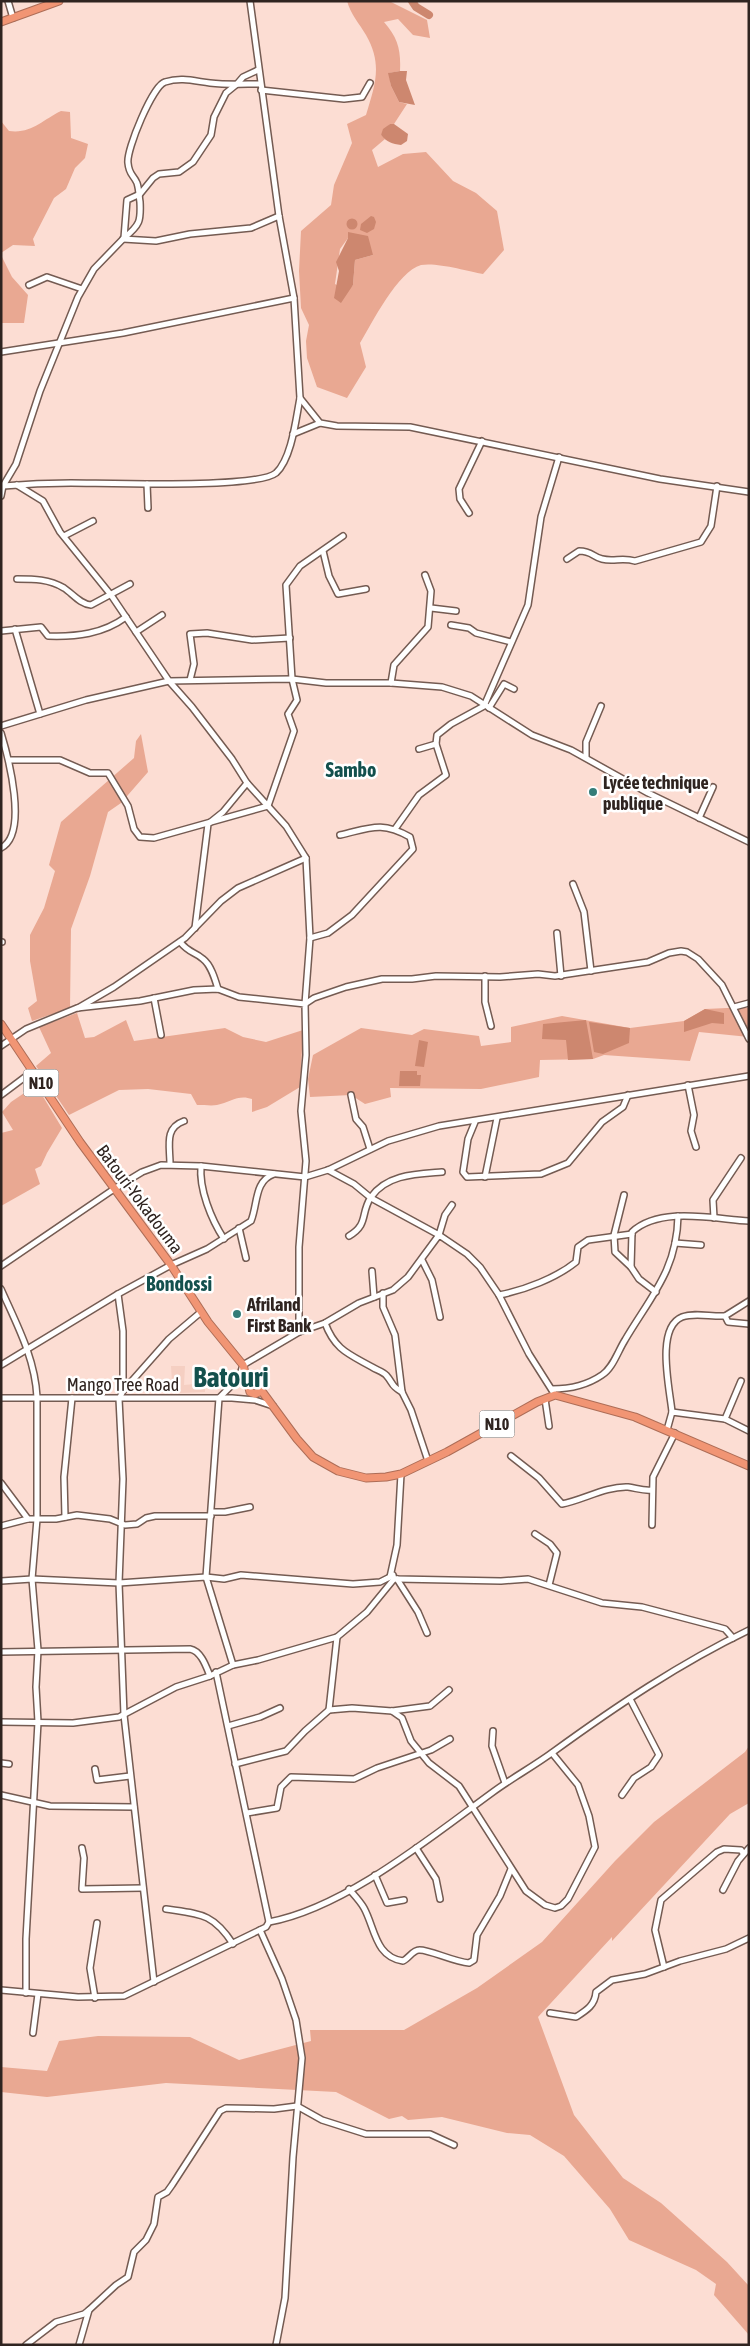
<svg xmlns="http://www.w3.org/2000/svg" width="750" height="2346" font-family="'Asap Condensed',sans-serif">
<style>
.built{fill:#f5cfc2}
.green{fill:#e9a892;fill-rule:evenodd}
.water{fill:#cd876f}
.lines{fill:none;stroke-linecap:round;stroke-linejoin:round}
.river{stroke:#cd876f;stroke-width:8}
.minor-casing{stroke:#745b52;stroke-width:8}
.highway-casing{stroke:#ad6d57;stroke-width:9}
.minor{stroke:#fff;stroke-width:5}
.highway{stroke:#f19574;stroke-width:7}
.poi-dot{fill:#347c78;stroke:#fff;stroke-width:2}
.labels{text-anchor:middle;dominant-baseline:central;stroke-width:5;stroke-linejoin:round;paint-order:stroke}
.shield{fill:#fff;stroke:#6d6663;stroke-width:1}
.shield-label{font-size:16px;font-weight:bold;fill:#2f2420}
.poi-label{font-size:18px;font-weight:bold;fill:#2f2420;stroke:#fff;text-anchor:start}
.street-label{font-size:18px;fill:#2f2420;stroke:#fff}
.quarter-label{font-size:20px;font-weight:bold;fill:#13504d;stroke:#fff}
.town-label{font-size:28px;font-weight:bold;fill:#13504d;stroke:#fff}
</style>
<rect width="100%" height="100%" fill="#fcddd3"/>
<polygon class="built" points="171,1366 185,1366 184,1385 205,1383 205,1392 180,1393 179,1382 172,1382"/>
<g class="green">
<path d="M347,1H389L427,20L430,38L413,35L398,19L384,22C398,38 401,50 400,71L389,73L391,86L399,102L407,104L394,124H390L381,135L385,139L372,150L378,167L403,154L426,152L453,181L476,193L497,211L504,250L483,274C468,271 436,262 421,265C398,271 372,323 360,343L366,367L347,398L317,387L307,358L306,341L309,325L301,308L299,271L301,231L331,205L334,185L352,143L347,124L366,115C375,85 383,65 366,35C359,23 351,15 347,1ZM348,238L373,255L355,260L353,285L347,291L335,284L340,249Z"/>
<path d="M61,111L70,112L71,138L88,144L85,158L75,168L66,189L54,198L33,239L35,246L13,245L1,253V121L9,131C32,134 42,120 61,111Z"/>
<polygon points="1,255 12,277 28,295 24,323 1,323"/>
<polygon points="141,734 148,772 121,803 108,812 90,876 71,929 70,1008 32,1021 28,1008 37,1001 30,961 30,935 44,908 55,871 49,865 61,822 134,758 136,741"/>
<polygon points="727,1008 749,1008 749,1037 699,1032 690,1061 604,1055 593,1059 540,1060 539,1077 481,1089 390,1088 391,1097 365,1104 351,1095 310,1097 308,1079 313,1055 361,1028 412,1035 424,1029 479,1036 481,1046 511,1042 511,1027 562,1016 630,1028 684,1021 705,1009"/>
<path d="M77,1013L85,1038L94,1037L126,1020L134,1041L225,1028L243,1037L266,1042L303,1030L300,1087L267,1107L252,1112V1099C239,1094 230,1102 217,1105C212,1106 204,1105 197,1105L191,1094L148,1089L119,1090L69,1115L36,1066L51,1053L39,1027Z"/>
<polygon points="36,1085 62,1128 47,1153 41,1166 35,1169 40,1184 1,1206 1,1133 13,1130 2,1112 11,1102"/>
<polygon points="749,1746 749,1803 730,1814 612,1941 612,1937 538,2017 574,2115 623,2178 661,2203 727,2262 749,2286 749,2335 714,2295 716,2284 696,2270 629,2240 610,2209 564,2156 530,2135 507,2133 442,2117 408,2120 402,2116 389,2119 336,2092 166,2083 47,2097 1,2092 1,2067 47,2071 59,2041 98,2036 190,2037 239,2060 311,2041 310,2030 404,2030 477,1988 542,1942 615,1861 654,1822 745,1752"/>
</g>
<g class="water">
<polygon points="400,71 407,71 406,80 415,105 399,102 391,86 388,73"/>
<path d="M390,124H394L408,134L407,141L401,145C392,144 387,142 381,135L383,129Z"/>
<polygon points="371,216 374,217 376,222 374,229 367,233 360,230 361,224"/>
<circle cx="352" cy="224" r="5.5"/>
<polygon points="348,232 368,236 373,255 355,260 353,285 341,303 334,298 339,271 336,262 348,238"/>
<polygon points="705,1009 724,1013 724,1024 712,1023 684,1032 684,1021"/>
<polygon points="586,1020 593,1059 568,1060 566,1040 542,1039 543,1024"/>
<polygon points="589,1022 630,1028 629,1043 603,1054 594,1052"/>
<polygon points="419,1040 428,1042 424,1067 415,1066"/>
<polygon points="400,1071 417,1071 417,1075 421,1075 420,1086 399,1086"/>
</g>
<g class="lines">
<polyline class="river" points="412,1 416,7 429,15"/>
<defs>
<g id="minor">
<polyline points="8,1 13,18"/>
<polyline points="250,1 279,216 294,298 300,398 320,423 337,426 410,427 660,479 749,492"/>
<polyline points="261,90 344,99 362,97 370,83"/>
<path d="M124,238C140,225 141,221 140,202C139,196 139,189 137,183C133,174 129,175 128,163C126,150 153,85 165,82C181,77 194,81 210,83C227,85 244,84 260,84"/>
<polyline points="123,239 156,241 190,234 251,228 279,216"/>
<polyline points="29,285 47,277 82,289"/>
<polyline points="1,352 123,333 294,298"/>
<polyline points="293,434 320,423"/>
<polyline points="147,484 148,508"/>
<polyline points="17,485 43,501 60,532 111,595 169,681 192,707 232,759 247,783 286,826 306,858 310,938 305,1004"/>
<path d="M3,486C26,484 48,483 71,483C104,483 256,489 276,473C292,458 296,418 300,398"/>
<polyline points="1,496 3,486 16,464 40,391 78,297 94,269 124,238 127,200 140,194 153,178 159,174 179,172 193,162 211,135 214,117 226,93 237,84 243,77 258,70"/>
<polyline points="469,513 460,499 459,489 482,441"/>
<polyline points="64,536 93,521"/>
<polyline points="323,551 329,576 338,594 366,589"/>
<path d="M567,559L579,551C592,551 593,557 602,559C614,562 622,557 635,561L701,542L711,526L717,486"/>
<path d="M17,579C34,579 49,579 64,588C73,594 80,604 91,605L130,584"/>
<polyline points="431,608 456,611"/>
<polyline points="451,625 469,628 476,633 511,642"/>
<polyline points="15,629 40,714"/>
<path d="M1,631L41,627L48,636C76,637 103,634 126,617"/>
<polyline points="136,632 162,615"/>
<polyline points="190,680 194,664 190,634 207,633 252,640 290,638"/>
<polyline points="391,683 394,665 428,627 431,591 425,575"/>
<polyline points="489,708 504,684 514,689"/>
<polyline points="1,726 86,700 169,681 292,679 326,683 391,683 442,687 471,696 532,735 571,750 648,793 749,842"/>
<path d="M1,733C8,756 29,834 1,848"/>
<polyline points="436,744 437,735 451,724 484,706 528,605 541,517 559,457"/>
<polyline points="586,757 586,742 601,706"/>
<polyline points="10,760 60,760 90,773 108,773 128,806 134,829 140,837 154,838 268,806 294,731 288,714 297,700 292,679 286,585 300,566 343,536"/>
<polyline points="699,818 713,787"/>
<polyline points="395,829 419,795 446,775 436,744 419,749"/>
<polyline points="573,884 584,912 591,971"/>
<polyline points="195,928 208,824 223,812 247,783"/>
<polyline points="557,933 561,976"/>
<path d="M310,938L328,933L352,915L413,849L410,837C381,821 371,828 340,835"/>
<polyline points="1,942 2,942"/>
<path d="M180,942C190,954 194,951 203,959C211,965 215,979 218,989"/>
<polyline points="485,976 485,1002 491,1026"/>
<polyline points="154,998 161,1035"/>
<polyline points="305,1004 314,998 346,987 382,979 412,979 436,976 500,977 538,974 555,976 648,962 669,953 681,951 687,952 698,959 722,985 749,1039"/>
<polyline points="734,1007 749,1003"/>
<polyline points="78,1008 114,987 185,938 221,901 238,888 306,858"/>
<polyline points="1,1046 26,1029 77,1008 140,1001 194,990 218,989 239,997 305,1004 306,1055 301,1111 306,1161 299,1247 299,1332"/>
<polyline points="688,1085 694,1115 691,1131 696,1147"/>
<polyline points="1,1095 33,1071"/>
<polyline points="351,1095 356,1119 363,1127 370,1149"/>
<polyline points="475,1122 468,1139 463,1172 467,1177 541,1174 568,1163 602,1122 623,1107 628,1095"/>
<path d="M170,1164C170,1146 164,1128 184,1121"/>
<path d="M201,1166C199,1189 211,1219 224,1239"/>
<polyline points="328,1170 354,1184 371,1198 439,1235 445,1215 452,1205"/>
<polyline points="485,1177 497,1118"/>
<polyline points="624,1195 614,1235 615,1252 631,1267 639,1279 656,1292"/>
<polyline points="714,1218 713,1200 741,1158"/>
<polyline points="239,1228 246,1258"/>
<path d="M349,1236C369,1224 360,1214 371,1197C387,1174 417,1174 442,1172"/>
<polyline points="675,1243 701,1245"/>
<polyline points="422,1260 432,1280 440,1317"/>
<polyline points="1,1266 114,1189 142,1172 161,1165 201,1166 305,1177 328,1170 388,1141 439,1126 749,1076"/>
<path d="M631,1267L632,1232C660,1206 714,1219 749,1221"/>
<polyline points="372,1271 374,1297"/>
<path d="M1,1289C17,1325 35,1358 37,1397V1519L32,1579L38,1650L36,1687L38,1722L26,1939V1993"/>
<polyline points="383,1293 383,1307 395,1335 402,1392 411,1410 428,1461"/>
<polyline points="118,1294 123,1331 123,1390"/>
<path d="M499,1295C525,1290 556,1278 576,1262L578,1247L588,1240L632,1234"/>
<polyline points="749,1301 725,1316 728,1322 749,1324"/>
<path d="M325,1323C335,1350 349,1354 372,1367C377,1370 383,1372 386,1375C394,1384 390,1385 402,1392"/>
<path d="M1,1365L118,1294L171,1265L207,1249L251,1221C258,1204 254,1181 274,1174"/>
<polyline points="741,1381 725,1419 749,1431"/>
<path d="M552,1389C570,1389 586,1386 602,1375C613,1368 618,1351 625,1340C651,1296 677,1270 678,1216"/>
<polyline points="1,1398 232,1398 255,1400 273,1406"/>
<polyline points="545,1399 549,1426"/>
<path d="M672,1412C670,1390 655,1328 682,1317C695,1312 711,1317 725,1316"/>
<polyline points="667,1430 672,1412 725,1419"/>
<path d="M511,1456L539,1478L562,1504C583,1500 606,1486 628,1487C636,1488 643,1491 652,1490"/>
<polyline points="401,1474 397,1545 390,1577 393,1575 394,1579 397,1579 501,1581 528,1579 602,1603 642,1607 718,1627 725,1629 733,1638"/>
<polyline points="1,1483 28,1519 56,1519 77,1515 110,1519 125,1525 137,1524 146,1518 155,1516 211,1516"/>
<polyline points="212,1512 225,1512 250,1507"/>
<polyline points="65,1517 64,1477 72,1398"/>
<polyline points="652,1525 653,1477 675,1433"/>
<polyline points="1,1526 28,1519"/>
<polyline points="535,1534 550,1544 557,1553 549,1585"/>
<polyline points="397,1579 418,1612 427,1633"/>
<polyline points="1,1581 32,1579 119,1583 206,1577 224,1579 241,1575 353,1584 380,1582 390,1577"/>
<path d="M1,1652L190,1649C201,1651 206,1666 210,1676"/>
<polyline points="233,1665 258,1660 337,1637 367,1612 394,1579"/>
<polyline points="216,1672 269,1922"/>
<polyline points="329,1710 337,1637"/>
<polyline points="392,1711 402,1718 411,1741 429,1763 459,1786 526,1891 545,1905 555,1908 561,1906 568,1899 595,1847 589,1816 578,1785 552,1753"/>
<polyline points="1,1722 73,1723 119,1717 176,1687 210,1676 233,1665 206,1577 219,1398 239,1378 243,1365 299,1332 325,1323 359,1303 393,1290 408,1277 439,1235 467,1254 480,1267 499,1295 529,1354 555,1395"/>
<polyline points="228,1726 260,1717 280,1708"/>
<polyline points="493,1731 492,1746 505,1783"/>
<polyline points="1,1763 9,1764"/>
<polyline points="235,1764 286,1751 305,1731 329,1710 352,1708 392,1711 430,1706 449,1690"/>
<polyline points="95,1769 97,1780 130,1776"/>
<polyline points="1,1795 50,1806 134,1807"/>
<polyline points="622,1795 634,1778 651,1767 659,1755 630,1699"/>
<polyline points="247,1813 277,1808 281,1787 291,1777 354,1779 377,1768 431,1750 450,1739"/>
<polyline points="82,1848 84,1858 82,1889 143,1888"/>
<polyline points="416,1848 436,1879 440,1899"/>
<polyline points="375,1875 387,1903 404,1900"/>
<path d="M349,1889C354,1895 360,1901 364,1908C375,1928 375,1957 403,1961C409,1958 413,1950 419,1950C428,1949 454,1962 469,1963L474,1960L477,1935L500,1896L511,1869"/>
<polyline points="723,1890 738,1861 749,1848"/>
<path d="M166,1909C200,1914 213,1913 233,1944"/>
<polyline points="260,1930 282,1979 296,2020 302,2058 293,2157 285,2298 276,2345"/>
<polyline points="664,1967 655,1930 661,1900 717,1852 724,1849 741,1850 743,1853"/>
<polyline points="154,1982 124,1715 119,1583 123,1479 119,1399 123,1391 169,1339 201,1312"/>
<path d="M1,1990L78,1997L124,1996L266,1927L269,1922C345,1908 431,1837 493,1792C512,1778 534,1766 553,1752C615,1707 680,1663 749,1630"/>
<polyline points="95,1998 90,1968 97,1923"/>
<path d="M550,2013L576,2017C587,2010 595,2005 596,1992L612,1980L645,1974L680,1961L726,1949L749,1938"/>
<polyline points="33,2033 38,1994"/>
<polyline points="26,2345 56,2322 84,2314 89,2310"/>
<polyline points="79,2345 89,2310 116,2285 128,2277 134,2252 146,2240 154,2224 158,2197 167,2192 172,2185 220,2111 226,2108 274,2109 297,2106 322,2120 366,2134 430,2134 454,2145"/>
</g>
<g id="highway">
<polyline points="1,22 59,1"/>
<polyline points="1,1024 80,1142 171,1265 208,1322 243,1365 250,1392 255,1394 261,1391 261,1386 257,1382 250,1386"/>
<polyline points="261,1390 297,1439 313,1457 338,1471 366,1478 386,1477 401,1474 447,1452 537,1402 555,1395 635,1417 749,1466"/>
</g>
</defs>
<use href="#minor" class="minor-casing"/>
<use href="#highway" class="highway-casing"/>
<use href="#minor" class="minor"/>
<use href="#highway" class="highway"/>
</g>
<g class="poi-dot">
<circle cx="593" cy="792" r="5"/>
<circle cx="237" cy="1314" r="5"/>
</g>
<g class="labels">
<g class="shield">
<rect x="23.5" y="1069.5" width="35" height="27" rx="4"/>
<rect x="479.5" y="1410.5" width="35" height="27" rx="4"/>
</g>
<g class="shield-label">
<text x="41" y="1083">N10</text>
<text x="497" y="1424">N10</text>
</g>
<g class="poi-label">
<text x="603" y="782">Lycée technique<tspan x="603" dy="21">publique</tspan></text>
<text x="247" y="1304">Afriland<tspan x="247" dy="21">First Bank</tspan></text>
</g>
<g class="street-label">
<text transform="translate(140 1199) rotate(53)">Batouri-Yokadouma</text>
<text x="123" y="1384">Mango Tree Road</text>
</g>
<g class="quarter-label">
<text x="351" y="769">Sambo</text>
<text x="179" y="1283">Bondossi</text>
</g>
<g class="town-label">
<text x="231" y="1377">Batouri</text>
</g>
</g>
<rect width="750" height="2346" fill="none" stroke="#2f2420" stroke-width="5"/>
</svg>
